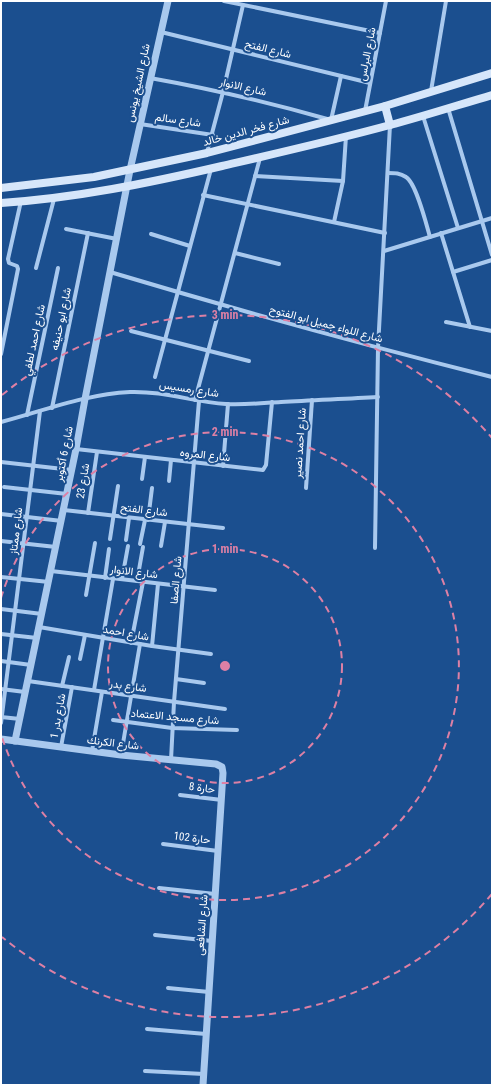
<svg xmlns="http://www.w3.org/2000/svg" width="493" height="1086" font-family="'Roboto Condensed',Vazirmatn,sans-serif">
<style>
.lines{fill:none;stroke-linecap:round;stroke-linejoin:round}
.minor{stroke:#a9c9ee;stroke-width:4}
.tertiary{stroke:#a9c9ee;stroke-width:7}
.secondary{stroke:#d6e6fa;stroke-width:8}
.ring{fill:none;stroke:#dd80a5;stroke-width:2;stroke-dasharray:7 5}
.labels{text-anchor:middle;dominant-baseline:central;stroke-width:4;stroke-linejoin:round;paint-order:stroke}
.street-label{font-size:11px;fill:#fff;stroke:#1b4f8f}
.centre{fill:#dd80a5;stroke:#1b4f8f;stroke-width:2}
.ring-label{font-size:12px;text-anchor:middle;font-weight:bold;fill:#dd80a5;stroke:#1b4f8f;stroke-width:4;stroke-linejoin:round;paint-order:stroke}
</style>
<rect width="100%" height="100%" fill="#1b4f8f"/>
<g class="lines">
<g class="minor">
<polyline points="224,1 380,33"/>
<polyline points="161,32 370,83"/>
<path d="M150,78C212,89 271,103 331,120L341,76"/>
<polyline points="431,91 446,1"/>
<polyline points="448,108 492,255"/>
<polyline points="365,111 386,1"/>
<polyline points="423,116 458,228"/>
<polyline points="140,124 213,135"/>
<polyline points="207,152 223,92 243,5"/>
<path d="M388,173C395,173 400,173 406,177C416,183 426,223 430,237"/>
<polyline points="255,176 343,181"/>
<polyline points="203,195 385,233"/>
<polyline points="334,222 343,181 346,136"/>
<polyline points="66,229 117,239"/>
<polyline points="441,233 470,327"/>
<polyline points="151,234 190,246"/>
<polyline points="384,251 492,218"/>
<polyline points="235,253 279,264"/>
<polyline points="36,268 54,199"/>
<path d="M110,272C237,310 364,345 492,377"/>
<polyline points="453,272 492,260"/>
<polyline points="446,322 492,331"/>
<polyline points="131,331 249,361"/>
<polyline points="1,354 18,269 17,266 9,263 8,259 21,201"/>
<polyline points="155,377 211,169"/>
<polyline points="195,400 260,158"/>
<polyline points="52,408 88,233"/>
<polyline points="27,415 58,268"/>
<path d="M1,422C43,411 86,394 130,392C165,391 193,402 226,404C245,405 263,403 281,402C313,400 345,399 378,397"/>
<polyline points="76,449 263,470 266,465 272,402"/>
<polyline points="1,462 72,470"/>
<polyline points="223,466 228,404"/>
<polyline points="142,479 145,457"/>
<polyline points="169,481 171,460"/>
<polyline points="4,487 67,494"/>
<polyline points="306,488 312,400"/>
<polyline points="64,510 223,528"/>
<polyline points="88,513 97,452"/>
<polyline points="1,514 62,521"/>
<polyline points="148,520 152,488"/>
<polyline points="110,539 118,486"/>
<polyline points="126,540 129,518"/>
<polyline points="1,541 56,547"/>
<polyline points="140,544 145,520"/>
<polyline points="161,546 165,522"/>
<polyline points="375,548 378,348 390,125"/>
<polyline points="51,571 215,590"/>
<polyline points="1,577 49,582"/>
<polyline points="105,578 109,549"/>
<polyline points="122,579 128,546"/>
<polyline points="137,581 143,547"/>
<polyline points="86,595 95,543"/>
<polyline points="1,609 42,614"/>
<polyline points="39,627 152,646 211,654"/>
<polyline points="1,634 37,638"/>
<polyline points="131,643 143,582"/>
<polyline points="152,646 158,584"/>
<polyline points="80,659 85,635"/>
<polyline points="1,661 31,665"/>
<polyline points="176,679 204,683"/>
<polyline points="28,681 225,709"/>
<polyline points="62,686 69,657"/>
<polyline points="1,689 25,692"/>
<polyline points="94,690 113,579"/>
<polyline points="1,717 20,719"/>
<polyline points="113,720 172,728 237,730"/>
<polyline points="1,723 40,411"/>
<polyline points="61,747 72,687"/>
<polyline points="92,751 102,692"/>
<polyline points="121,755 140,644"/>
<polyline points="171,760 174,702 199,401"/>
<polyline points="180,795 222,800"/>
<polyline points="163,844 218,851"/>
<polyline points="159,888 215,894"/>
<polyline points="155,935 212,941"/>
<polyline points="168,988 209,992"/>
<polyline points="147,1029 206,1034"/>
<polyline points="145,1071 204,1074"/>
</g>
<g class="tertiary">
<polyline points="1,739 121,755 216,764 222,767 223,773 203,1085"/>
<polyline points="15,741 76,449 85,399 130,170 168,1"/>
</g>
<g class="secondary">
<polyline points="385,106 390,125"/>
<polyline points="1,188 94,177 207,153 385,106 492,73"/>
<path d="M1,203C76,198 149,183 222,166C278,153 335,140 390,125C424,116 458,105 492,95"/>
</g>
</g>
<g class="ring">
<circle cx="225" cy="666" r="117"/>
<path d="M1 598A234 234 0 1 1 1 734"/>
<path d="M492 894A351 351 0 0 1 2 937M2 395A351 351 0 0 1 492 438"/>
</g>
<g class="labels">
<g class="street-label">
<text transform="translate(268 49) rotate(14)">شارع الفتح</text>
<text transform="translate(367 54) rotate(-79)">شارع البرلس</text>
<text transform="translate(138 83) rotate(-78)">شارع الشيخ يونس</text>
<text transform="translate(243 87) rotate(13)">شارع الانوار</text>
<text transform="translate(178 120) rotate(8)">شارع سالم</text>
<text transform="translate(246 131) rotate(-15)">شارع فخر الدين خالد</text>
<text transform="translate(61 319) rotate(-78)">شارع ابو حنيفه</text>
<text transform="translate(326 324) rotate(15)">شارع اللواء جميل ابو الفتوح</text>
<text transform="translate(34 340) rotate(-78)">شارع احمد لطفي</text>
<text transform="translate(189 389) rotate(9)">شارع رمسيس</text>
<text transform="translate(300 443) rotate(-86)">شارع احمد نصير</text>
<text transform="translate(64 454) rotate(-79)">شارع 6 أكتوبر</text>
<text transform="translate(205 455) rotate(6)">شارع المروه</text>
<text transform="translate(83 481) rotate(-81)">شارع 23</text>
<text transform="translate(144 510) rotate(7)">شارع الفتح</text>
<text transform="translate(16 531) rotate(-83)">شارع ممتاز</text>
<text transform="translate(134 572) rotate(7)">شارع الانوار</text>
<text transform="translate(176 580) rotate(-85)">شارع الصفا</text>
<text transform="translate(126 633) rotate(10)">شارع احمد</text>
<text transform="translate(128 686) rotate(8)">شارع بدر</text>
<text transform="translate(58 716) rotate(-80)">شارع بدر 1</text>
<text transform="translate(175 717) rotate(5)">شارع مسجد الاعتماد</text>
<text transform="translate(113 743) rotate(7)">شارع الكرنك</text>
<text transform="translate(202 788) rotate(7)">حارة 8</text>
<text transform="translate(192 838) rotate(7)">حارة 102</text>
<text transform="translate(202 925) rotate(-86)">شارع الشافعى</text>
</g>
</g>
<circle cx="225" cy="666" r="6" class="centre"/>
<g class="ring-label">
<text x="225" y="319">3 min</text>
<text x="225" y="436">2 min</text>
<text x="225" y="553">1 min</text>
</g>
<rect width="493" height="1086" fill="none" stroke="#ffffff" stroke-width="4"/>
</svg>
